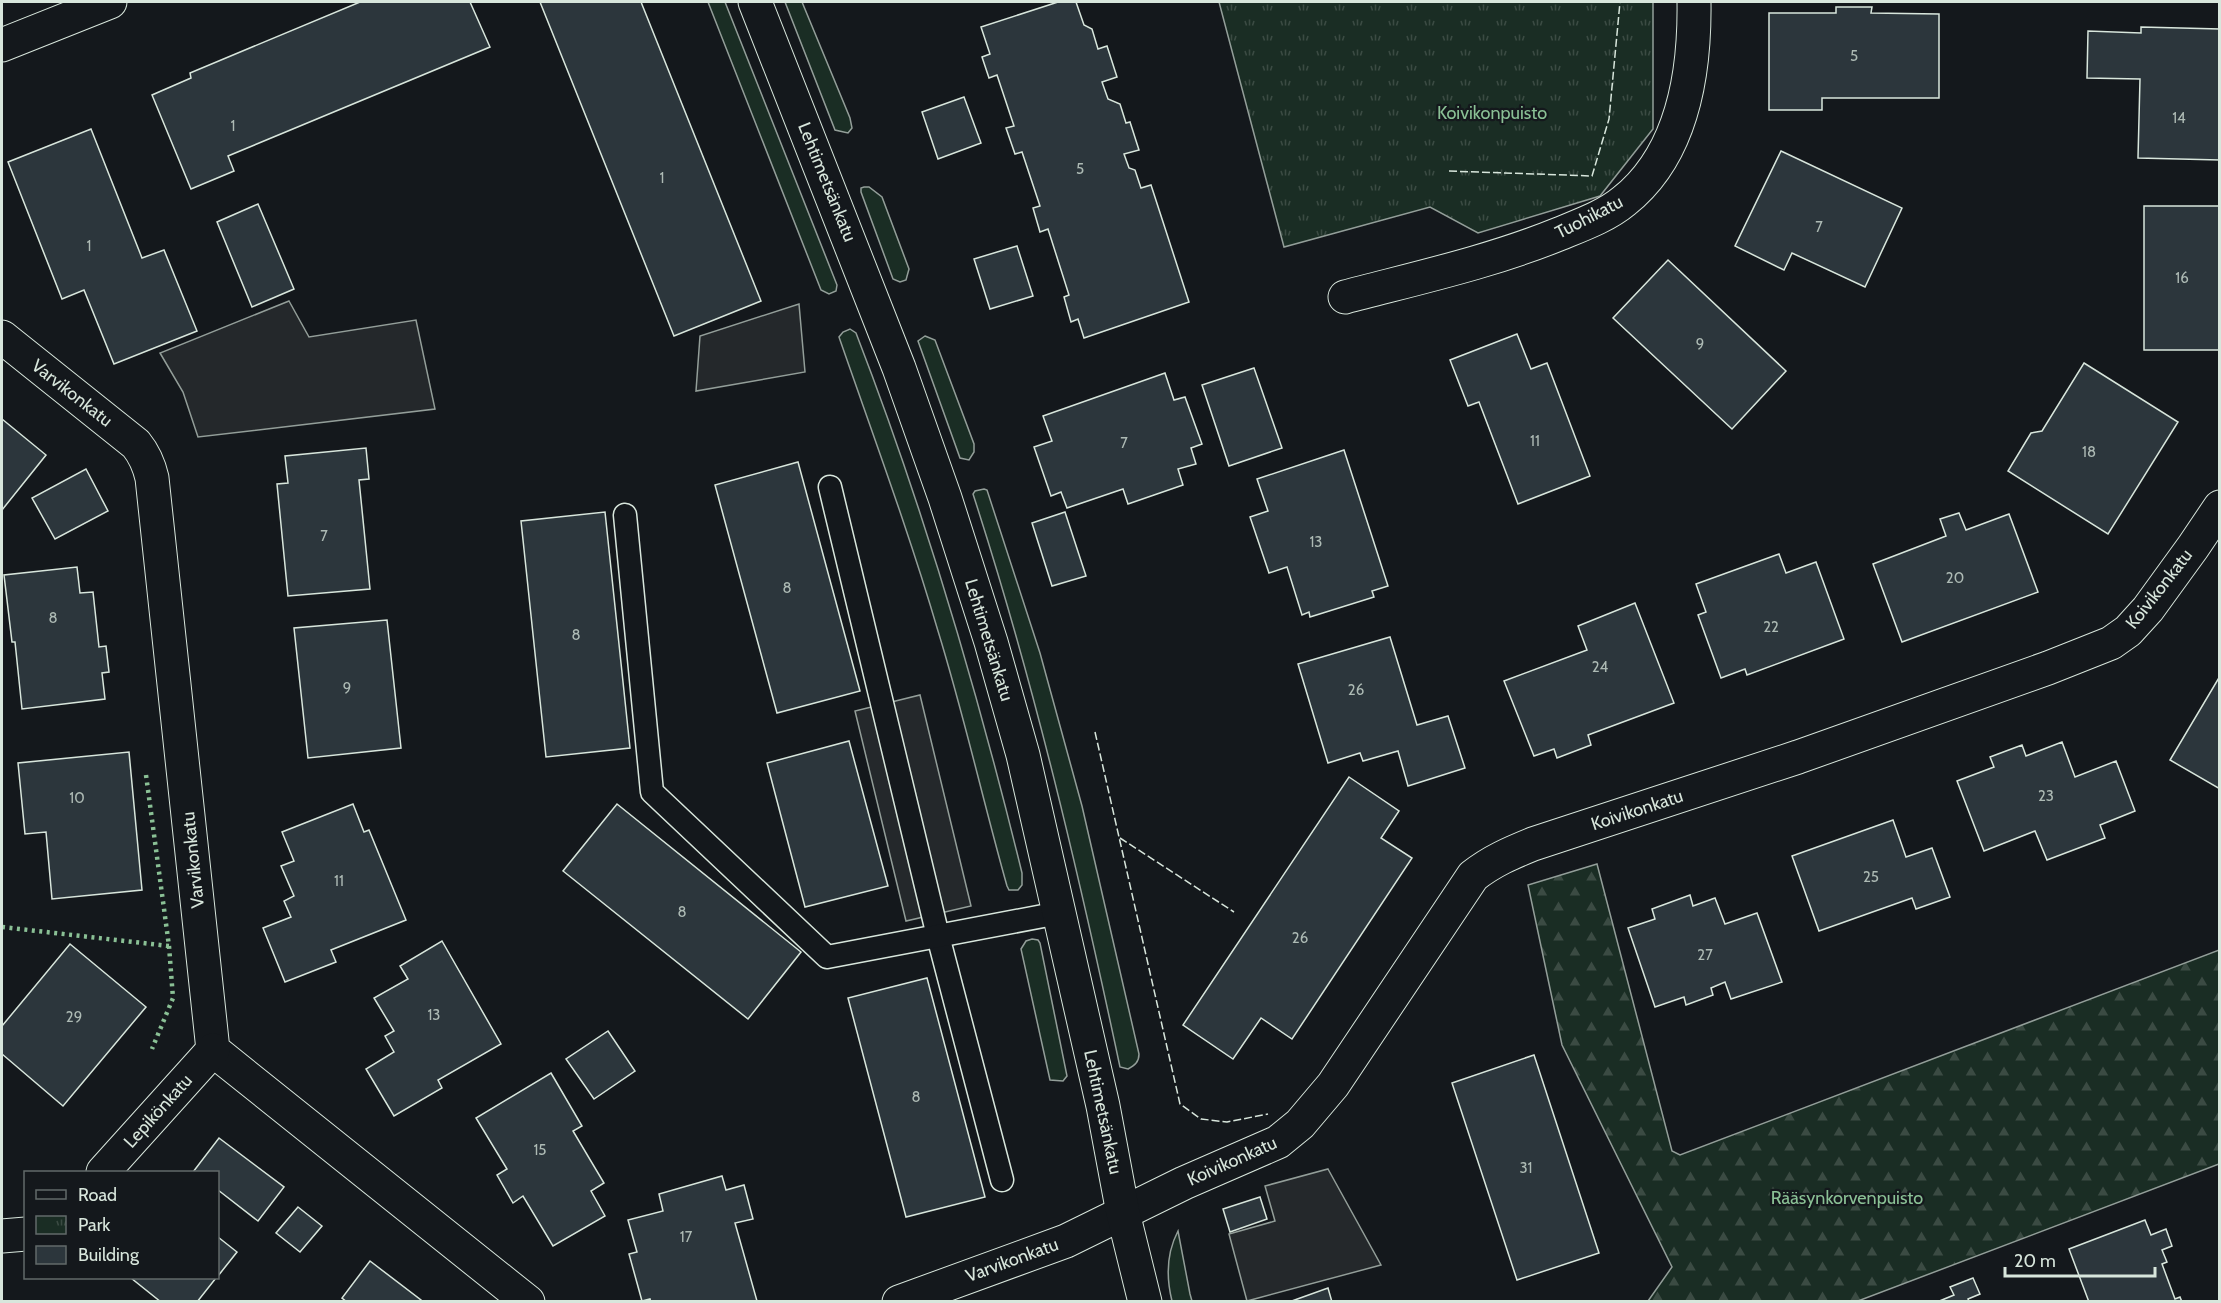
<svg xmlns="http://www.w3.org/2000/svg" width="2221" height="1303" font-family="Cabin,sans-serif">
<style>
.green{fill:#1a2d24;stroke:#939e99;stroke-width:1.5}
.forest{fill:url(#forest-firs);stroke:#939e99;stroke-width:1.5}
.park{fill:url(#park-tufts);stroke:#939e99;stroke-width:1.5}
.parking{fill:#24282b;stroke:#939e99;stroke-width:1.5}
.building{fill:#2c363c;stroke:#d8e6dc;stroke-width:1.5}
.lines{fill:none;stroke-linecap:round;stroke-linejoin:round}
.service-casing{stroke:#d8e6dc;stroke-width:25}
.minor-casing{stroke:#d8e6dc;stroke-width:35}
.tertiary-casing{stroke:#d8e6dc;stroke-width:35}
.service{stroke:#14181c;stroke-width:22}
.minor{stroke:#14181c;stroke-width:33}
.tertiary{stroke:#14181c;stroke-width:33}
.hedge{stroke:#8ac095;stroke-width:4.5;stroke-dasharray:3 4.5;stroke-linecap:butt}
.fence{stroke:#d8e6dc;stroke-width:1.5;stroke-dasharray:8 3;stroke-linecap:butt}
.labels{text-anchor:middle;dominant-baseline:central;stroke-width:4.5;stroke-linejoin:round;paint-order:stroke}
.number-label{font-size:15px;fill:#adbab4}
.park-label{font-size:18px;fill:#8ac095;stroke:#14181c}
.street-label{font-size:18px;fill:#d8e6dc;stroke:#14181c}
</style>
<defs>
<pattern id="forest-firs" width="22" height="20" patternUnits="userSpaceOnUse" patternTransform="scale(1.5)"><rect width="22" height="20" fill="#1a2d24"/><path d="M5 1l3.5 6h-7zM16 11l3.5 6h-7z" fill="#3b4b43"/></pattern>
<pattern id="park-tufts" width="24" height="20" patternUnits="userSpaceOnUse" patternTransform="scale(1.5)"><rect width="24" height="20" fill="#1a2d24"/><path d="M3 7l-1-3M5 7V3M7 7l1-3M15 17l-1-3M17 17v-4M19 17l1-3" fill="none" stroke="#3b4b43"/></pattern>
</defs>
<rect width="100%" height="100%" fill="#14181c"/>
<g class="green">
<polygon points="708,2 725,2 837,285 836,291 829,294 821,290"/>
<polygon points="785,2 802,2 850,118 852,128 848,133 835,130"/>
<polygon points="864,187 869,187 882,197 909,269 906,280 900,282 893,279 861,192 861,188"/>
<path d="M850,329L856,333C924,509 977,689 1022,873V885L1018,890H1009L1007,886C983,801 964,715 938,631C909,532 873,435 839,337L843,332Z"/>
<polygon points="925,336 935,340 974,444 974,452 969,460 960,458 918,341"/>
<path d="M984,489L987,490L1040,653L1082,806L1139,1054C1139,1062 1135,1065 1128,1069L1120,1067C1079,874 1034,682 973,494L975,491Z"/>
<polygon points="1032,939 1038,940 1040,943 1067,1076 1063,1081 1050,1080 1021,949 1026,941"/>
<path d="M1178,1231L1190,1294L1192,1301H1172C1166,1277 1166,1254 1178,1231Z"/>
</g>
<polygon class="forest" points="1597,864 1672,1151 1680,1155 2219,950 2219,1164 1858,1301 1648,1301 1672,1267 1562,1045 1528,885"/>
<polygon class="park" points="1219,2 1653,2 1653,129 1600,196 1478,233 1430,207 1284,247"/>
<g class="parking">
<polygon points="289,301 309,337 416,320 435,409 198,437 183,392 160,353"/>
<polygon points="799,304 805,372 696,391 700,336"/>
<polygon points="920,695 971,906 906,921 855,711"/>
<polygon points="1328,1169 1381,1265 1247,1301 1229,1234 1275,1221 1265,1186"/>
</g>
<g class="building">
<polygon points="360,2 470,2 490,47 228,156 234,171 191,189 152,95 191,78 190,73"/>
<polygon points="540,2 641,2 761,301 674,336"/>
<polygon points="1058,2 1076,2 1084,25 1092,29 1098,49 1107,46 1117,77 1102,82 1108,99 1120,104 1126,123 1130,122 1139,150 1124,154 1129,168 1135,170 1141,188 1151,185 1189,302 1084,338 1078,319 1071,322 1064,297 1069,295 1048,229 1040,232 1033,208 1040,206 1022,152 1015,154 1006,128 1014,126 997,75 989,78 982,57 990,54 981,27"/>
<polygon points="1836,7 1872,7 1871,13 1939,14 1939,98 1822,98 1822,110 1769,110 1769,13 1836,13"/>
<polygon points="2141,27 2220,29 2220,160 2138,158 2140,79 2087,78 2088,31 2141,33"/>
<polygon points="964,97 981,143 938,159 922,112"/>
<polygon points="91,129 142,258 164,250 197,331 114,364 84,290 62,299 8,162"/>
<polygon points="1781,151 1902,208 1865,287 1792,253 1784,270 1735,246"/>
<polygon points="258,204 294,289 252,307 217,222"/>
<rect x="2144" y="206" width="76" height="144"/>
<polygon points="1017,246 1033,296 990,309 974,259"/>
<polygon points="1668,260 1786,371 1732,429 1613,318"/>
<polygon points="1517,334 1531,369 1547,363 1590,476 1518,504 1479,402 1468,406 1450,360"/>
<polygon points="2084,363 2178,422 2108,534 2008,471 2031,433 2042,431"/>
<polygon points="1254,368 1282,448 1229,466 1202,385"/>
<polygon points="1165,373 1174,400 1185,397 1202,444 1191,448 1196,464 1178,469 1183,485 1128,504 1123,489 1067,508 1061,492 1051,496 1034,447 1052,441 1043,416"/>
<polygon points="2,419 46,455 2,510"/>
<polygon points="366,448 369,479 359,480 370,589 288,596 277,484 288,483 285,456"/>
<polygon points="1344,450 1388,586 1372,591 1374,597 1310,617 1309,612 1302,615 1287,567 1269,573 1250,517 1268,511 1257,479"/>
<polygon points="798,462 860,691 777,713 715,485"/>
<polygon points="86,469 108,511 55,539 32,498"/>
<polygon points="605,512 630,748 546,757 521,521"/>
<polygon points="1065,512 1086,576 1052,586 1032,523"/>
<polygon points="1959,513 1966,530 2009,514 2038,592 1902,642 1873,564 1946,536 1940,519"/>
<polygon points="1779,554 1786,573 1816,562 1844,639 1747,675 1745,669 1721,678 1698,615 1706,612 1696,584"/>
<polygon points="77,567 80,593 93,592 99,647 106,646 109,672 102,673 105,699 22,709 15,642 12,642 4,575"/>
<polygon points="1635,603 1674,703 1588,735 1591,745 1557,758 1554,749 1534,756 1504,681 1587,650 1578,626"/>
<polygon points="387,620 401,748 308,758 294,628"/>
<polygon points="1390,637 1417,725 1448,716 1465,768 1408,786 1398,751 1363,761 1360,753 1328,763 1298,664"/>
<polygon points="2220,676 2220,789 2170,760"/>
<polygon points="849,741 888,886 805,907 767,763"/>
<polygon points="2062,742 2075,777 2116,761 2135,811 2100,825 2105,838 2047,860 2035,831 1984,851 1957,781 1994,767 1990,757 2022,745 2026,756"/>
<polygon points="129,752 142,890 52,899 46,832 25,834 18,763"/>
<polygon points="1349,777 1399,811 1381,838 1412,858 1292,1039 1261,1018 1233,1059 1183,1025"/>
<polygon points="353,804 364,832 369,830 406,920 331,950 336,962 285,982 263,928 291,917 284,901 294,896 281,866 294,861 282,832"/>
<polygon points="617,804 801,952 748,1019 563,871"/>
<polygon points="1893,820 1906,857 1932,848 1950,897 1916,909 1912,898 1819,931 1792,856"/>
<polygon points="1690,895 1693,906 1715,898 1725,924 1757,913 1782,982 1731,999 1725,982 1711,988 1713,995 1686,1005 1684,997 1655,1007 1628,928 1655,919 1652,909"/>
<polygon points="442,941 501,1044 438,1080 442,1088 394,1116 366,1069 394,1052 385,1036 394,1031 374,998 408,979 400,966"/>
<polygon points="70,944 146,1007 63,1106 2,1054 2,1026"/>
<polygon points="927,978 985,1197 906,1217 848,998"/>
<polygon points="608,1031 635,1071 594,1099 566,1059"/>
<polygon points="1534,1055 1599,1253 1517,1280 1452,1083"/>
<polygon points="551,1073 582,1126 573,1131 604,1183 591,1191 605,1216 553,1246 523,1196 513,1203 497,1175 507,1169 476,1118"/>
<polygon points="219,1138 284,1187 258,1221 218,1190 218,1172 193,1172"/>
<polygon points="722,1176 726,1190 744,1185 753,1219 735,1223 757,1301 651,1302 650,1299 642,1301 629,1254 637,1252 628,1220 663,1211 659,1194"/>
<polygon points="1260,1197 1267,1219 1230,1232 1223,1209"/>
<polygon points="298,1207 322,1226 300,1252 276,1233"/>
<polygon points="2145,1220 2151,1235 2166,1229 2172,1246 2162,1250 2167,1262 2162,1264 2175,1299 2180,1297 2182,1302 2089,1302 2069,1249"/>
<polygon points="218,1237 237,1252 218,1276"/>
<polygon points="370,1261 421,1300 420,1302 347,1302 342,1298"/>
<polygon points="131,1278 216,1278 197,1302 161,1302"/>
<polygon points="1973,1278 1980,1294 1968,1299 1969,1302 1937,1302 1954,1295 1950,1287"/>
<polygon points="1328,1288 1332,1302 1289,1302"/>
</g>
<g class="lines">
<defs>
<g id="service">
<polyline points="830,487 938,936 1002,1180"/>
<polyline points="625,515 652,792 827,957 1059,913"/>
</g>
<g id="minor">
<polyline points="2,45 110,2"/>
<path d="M1345,297C1417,278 1490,262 1559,234C1581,225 1606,216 1624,201C1683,154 1695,72 1694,2"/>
<path d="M2,337L136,444C145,455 149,465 152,478L213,1050L528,1302"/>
<polyline points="103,1172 213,1050"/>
<polyline points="2,1236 26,1234"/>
<path d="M899,1302L1066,1241L1184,1183L1278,1142L1300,1124L1333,1085L1473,876C1492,861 1511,853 1533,844L1798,757L2048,668L2111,643L2128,631L2148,609L2193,547L2220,507"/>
</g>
<polyline id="tertiary" points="755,2 899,368 945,498 991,642 1023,755 1103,1106 1123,1213 1145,1302"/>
</defs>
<use href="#service" class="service-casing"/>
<use href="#minor" class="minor-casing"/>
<use href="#tertiary" class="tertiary-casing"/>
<use href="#service" class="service"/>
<use href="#minor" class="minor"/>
<use href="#tertiary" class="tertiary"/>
<g class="hedge">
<polyline points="146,775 169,946 173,998 152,1049"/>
<polyline points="2,927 169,946"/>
</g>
<g class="fence">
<polyline points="1449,171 1592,176 1609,119 1620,2"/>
<polyline points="1095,732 1180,1104 1201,1119 1227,1122 1268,1114"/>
<polyline points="1120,838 1234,912"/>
</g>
</g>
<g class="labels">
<g class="number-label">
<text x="1854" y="56">5</text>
<text x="2179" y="118">14</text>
<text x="233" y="126">1</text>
<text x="1080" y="169">5</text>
<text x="662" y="178">1</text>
<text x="1819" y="227">7</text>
<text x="89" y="246">1</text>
<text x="2182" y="278">16</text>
<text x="1700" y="344">9</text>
<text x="1535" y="441">11</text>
<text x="1124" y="443">7</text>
<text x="2089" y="452">18</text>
<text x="324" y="536">7</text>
<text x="1316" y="542">13</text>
<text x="1955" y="578">20</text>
<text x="787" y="588">8</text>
<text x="53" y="618">8</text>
<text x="1771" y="627">22</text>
<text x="576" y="635">8</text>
<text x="1600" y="667">24</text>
<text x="347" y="688">9</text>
<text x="1356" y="690">26</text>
<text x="2046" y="796">23</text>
<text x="77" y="798">10</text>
<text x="1871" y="877">25</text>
<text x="339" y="881">11</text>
<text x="682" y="912">8</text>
<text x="1300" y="938">26</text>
<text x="1705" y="955">27</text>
<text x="434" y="1015">13</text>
<text x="74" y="1017">29</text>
<text x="916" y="1097">8</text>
<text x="540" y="1150">15</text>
<text x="1526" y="1168">31</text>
<text x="686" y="1237">17</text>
</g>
<g class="park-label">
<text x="1492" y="113">Koivikonpuisto</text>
<text x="1847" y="1198">Rääsynkorvenpuisto</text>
</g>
<g class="street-label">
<text transform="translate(827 182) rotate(68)">Lehtimetsänkatu</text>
<text transform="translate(1589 217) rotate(-27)">Tuohikatu</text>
<text transform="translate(72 393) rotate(38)">Varvikonkatu</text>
<text transform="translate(2159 589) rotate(-52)">Koivikonkatu</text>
<text transform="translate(989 640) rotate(73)">Lehtimetsänkatu</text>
<text transform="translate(1637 810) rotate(-18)">Koivikonkatu</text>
<text transform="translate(193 860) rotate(-96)">Varvikonkatu</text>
<text transform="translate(158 1111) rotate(-48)">Lepikönkatu</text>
<text transform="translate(1103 1112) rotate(78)">Lehtimetsänkatu</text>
<text transform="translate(1232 1161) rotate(-24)">Koivikonkatu</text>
<text transform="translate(1012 1260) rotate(-20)">Varvikonkatu</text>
</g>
</g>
<rect width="2221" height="1303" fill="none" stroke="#d8e6dc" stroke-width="6"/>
<rect x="24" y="1171" width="195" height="108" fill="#14181c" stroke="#626a69" stroke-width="1.5"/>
<rect x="36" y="1190" width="30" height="9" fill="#14181c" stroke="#626a69" stroke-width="1.5"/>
<text x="78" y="1201" font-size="18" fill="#d8e6dc">Road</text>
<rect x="36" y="1216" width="30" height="18" fill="url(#park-tufts)" stroke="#626a69" stroke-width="1.5"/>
<text x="78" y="1231" font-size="18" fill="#d8e6dc">Park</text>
<rect x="36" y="1246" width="30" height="18" fill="#2c363c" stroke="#626a69" stroke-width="1.5"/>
<text x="78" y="1261" font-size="18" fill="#d8e6dc">Building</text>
<path d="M2005 1267v9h150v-9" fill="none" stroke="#d8e6dc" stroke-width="3"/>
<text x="2014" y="1267" font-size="18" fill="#d8e6dc" stroke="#14181c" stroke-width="4.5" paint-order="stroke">20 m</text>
</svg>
